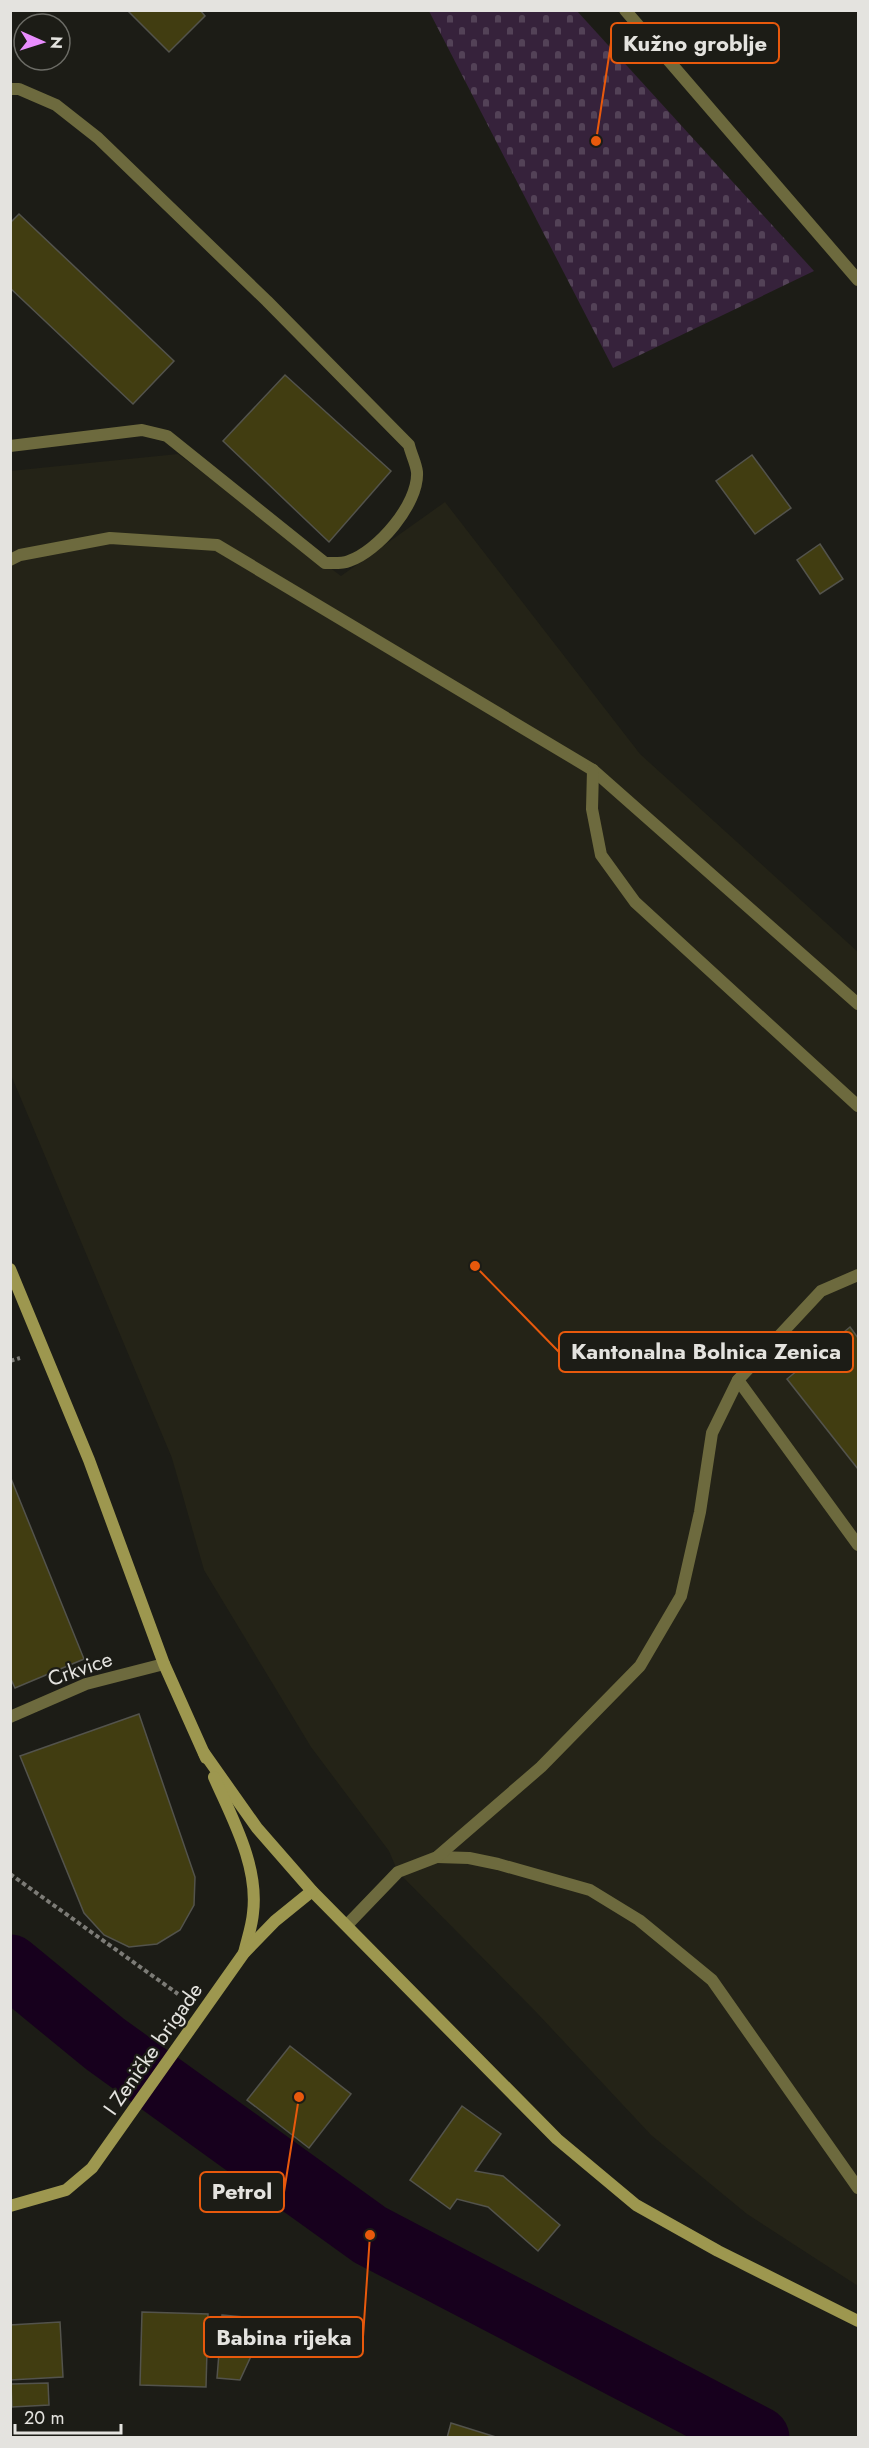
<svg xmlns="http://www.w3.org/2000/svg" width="869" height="2448" font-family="Jost,sans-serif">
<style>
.built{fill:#242317}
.cemetery{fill:url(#cemetery-stones)}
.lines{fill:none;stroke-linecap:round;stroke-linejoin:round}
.river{stroke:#17001d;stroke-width:63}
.building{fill:#413d11;stroke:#53534c;stroke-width:1.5}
.path{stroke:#7c7b76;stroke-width:4;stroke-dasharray:4.5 3;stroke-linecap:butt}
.lane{stroke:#6d6a3e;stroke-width:12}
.street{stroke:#6d6a3e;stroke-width:12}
.secondary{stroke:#9d974f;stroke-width:12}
.labels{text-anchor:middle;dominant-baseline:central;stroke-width:4.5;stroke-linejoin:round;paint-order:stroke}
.street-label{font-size:21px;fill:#e4e3df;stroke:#1c1c16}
.leader{fill:none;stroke:#e8590c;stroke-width:2}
.callout-dot{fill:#e8590c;stroke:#1c1c16;stroke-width:2}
.callout{fill:#1c1c16;stroke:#e8590c;stroke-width:2}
.callout-label{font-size:22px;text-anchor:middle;font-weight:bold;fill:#e4e3df}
</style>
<defs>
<pattern id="cemetery-stones" width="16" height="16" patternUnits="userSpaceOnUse" patternTransform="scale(1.5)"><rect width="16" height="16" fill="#36223b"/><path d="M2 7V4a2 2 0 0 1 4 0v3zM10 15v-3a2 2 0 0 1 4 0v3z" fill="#534257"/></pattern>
</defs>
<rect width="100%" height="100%" fill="#1c1c16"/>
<polygon class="built" points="178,454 341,576 445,502 640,754 858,952 858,2286 747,2214 651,2135 538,2014 398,1872 389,1851 311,1747 204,1570 172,1458 11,1075 10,471"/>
<polygon class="cemetery" points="429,11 577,11 814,271 613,368"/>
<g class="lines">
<polyline class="river" points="10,1966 105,2044 370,2235 758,2438"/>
</g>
<g class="building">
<polygon points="127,10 200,10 205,16 169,52"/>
<polygon points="19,214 174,361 133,404 10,288 10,223"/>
<polygon points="285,375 391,471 329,542 223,441"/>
<polygon points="752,455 791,508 755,534 716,481"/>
<polygon points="820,544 843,579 820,594 797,560"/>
<polygon points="850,1327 858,1338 858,1469 787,1379"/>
<polygon points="10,1476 84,1659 15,1688 10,1677"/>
<polygon points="139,1714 195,1877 194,1905 180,1930 157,1944 129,1947 104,1935 84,1913 20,1756"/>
<polygon points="290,2046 351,2094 309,2148 247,2100"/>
<polygon points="462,2106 501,2134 475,2171 503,2176 560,2225 538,2251 488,2207 457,2199 450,2209 410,2180"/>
<polygon points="142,2312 208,2314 206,2387 140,2385"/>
<polygon points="222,2315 255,2318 252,2354 240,2380 217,2378"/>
<polygon points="60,2322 63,2377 10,2380 10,2325"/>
<polygon points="48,2383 49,2405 12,2407 11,2384"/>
<polygon points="451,2423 499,2438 447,2438"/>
</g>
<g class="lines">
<g class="path">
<polyline points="10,1361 20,1358"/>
<polyline points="10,1874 178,1994"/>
</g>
<g class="lane">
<path d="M10,89H19L56,105L98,138L267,301L409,445C411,454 416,463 417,472C419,504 377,552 349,561C342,564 332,563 325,563L167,436L142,430L10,446"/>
<polyline points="10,560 20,555 110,538 217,545 593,770 858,1004"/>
<polyline points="593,770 592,809 601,855 635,902 858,1106"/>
<polyline points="738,1380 858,1545"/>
<polyline points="10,1717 86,1684 164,1664"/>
<polyline points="437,1857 469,1858 498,1864 590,1890 639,1920 712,1980 858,2188"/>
<polyline points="347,1925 398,1872 437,1857 541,1767 640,1666 681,1596 700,1512 712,1433 738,1380 821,1291 858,1275"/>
</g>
<polyline class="street" points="625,10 858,280"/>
<g class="secondary">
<polyline points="10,1269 89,1460 164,1664 206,1758"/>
<polyline points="204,1753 257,1828 312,1891 557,2139 636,2205 718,2251 858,2321"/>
<path d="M214,1777C232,1818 259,1866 253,1913C252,1926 247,1940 244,1953"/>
<polyline points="10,2206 66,2190 92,2168 244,1953 275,1921 312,1891"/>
</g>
</g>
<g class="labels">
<g class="street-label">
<text transform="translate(80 1669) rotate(-19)">Crkvice</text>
<text transform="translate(153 2049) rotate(-55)">I Zeničke brigade</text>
</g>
</g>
<path class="leader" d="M596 141L611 43M475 1266L559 1352M299 2097L284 2192M370 2235L363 2337"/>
<g class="callout-dot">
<circle cx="596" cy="141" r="6"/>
<circle cx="475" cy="1266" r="6"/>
<circle cx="299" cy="2097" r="6"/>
<circle cx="370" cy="2235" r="6"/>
</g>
<g class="callout">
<rect x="611" y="23" width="168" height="40" rx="6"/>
<rect x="559" y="1332" width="294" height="40" rx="6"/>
<rect x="200" y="2172" width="84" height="40" rx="6"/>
<rect x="204" y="2317" width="159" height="40" rx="6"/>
</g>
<g class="callout-label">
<text x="695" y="51">Kužno groblje</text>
<text x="706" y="1359">Kantonalna Bolnica Zenica</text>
<text x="242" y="2199">Petrol</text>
<text x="284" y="2345">Babina rijeka</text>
</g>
<rect width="869" height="2448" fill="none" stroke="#e4e3df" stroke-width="24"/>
<g transform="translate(42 42) rotate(93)"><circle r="28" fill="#1c1c16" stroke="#6c6c66" stroke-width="1.5"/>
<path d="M0-4.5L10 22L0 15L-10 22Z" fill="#e98dfe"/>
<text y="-9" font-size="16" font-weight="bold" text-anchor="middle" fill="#e4e3df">N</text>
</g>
<path d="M15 2424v9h106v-9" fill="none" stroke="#e4e3df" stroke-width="3"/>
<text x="24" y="2424" font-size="18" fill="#e4e3df" stroke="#1c1c16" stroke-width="4.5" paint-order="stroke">20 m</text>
</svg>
